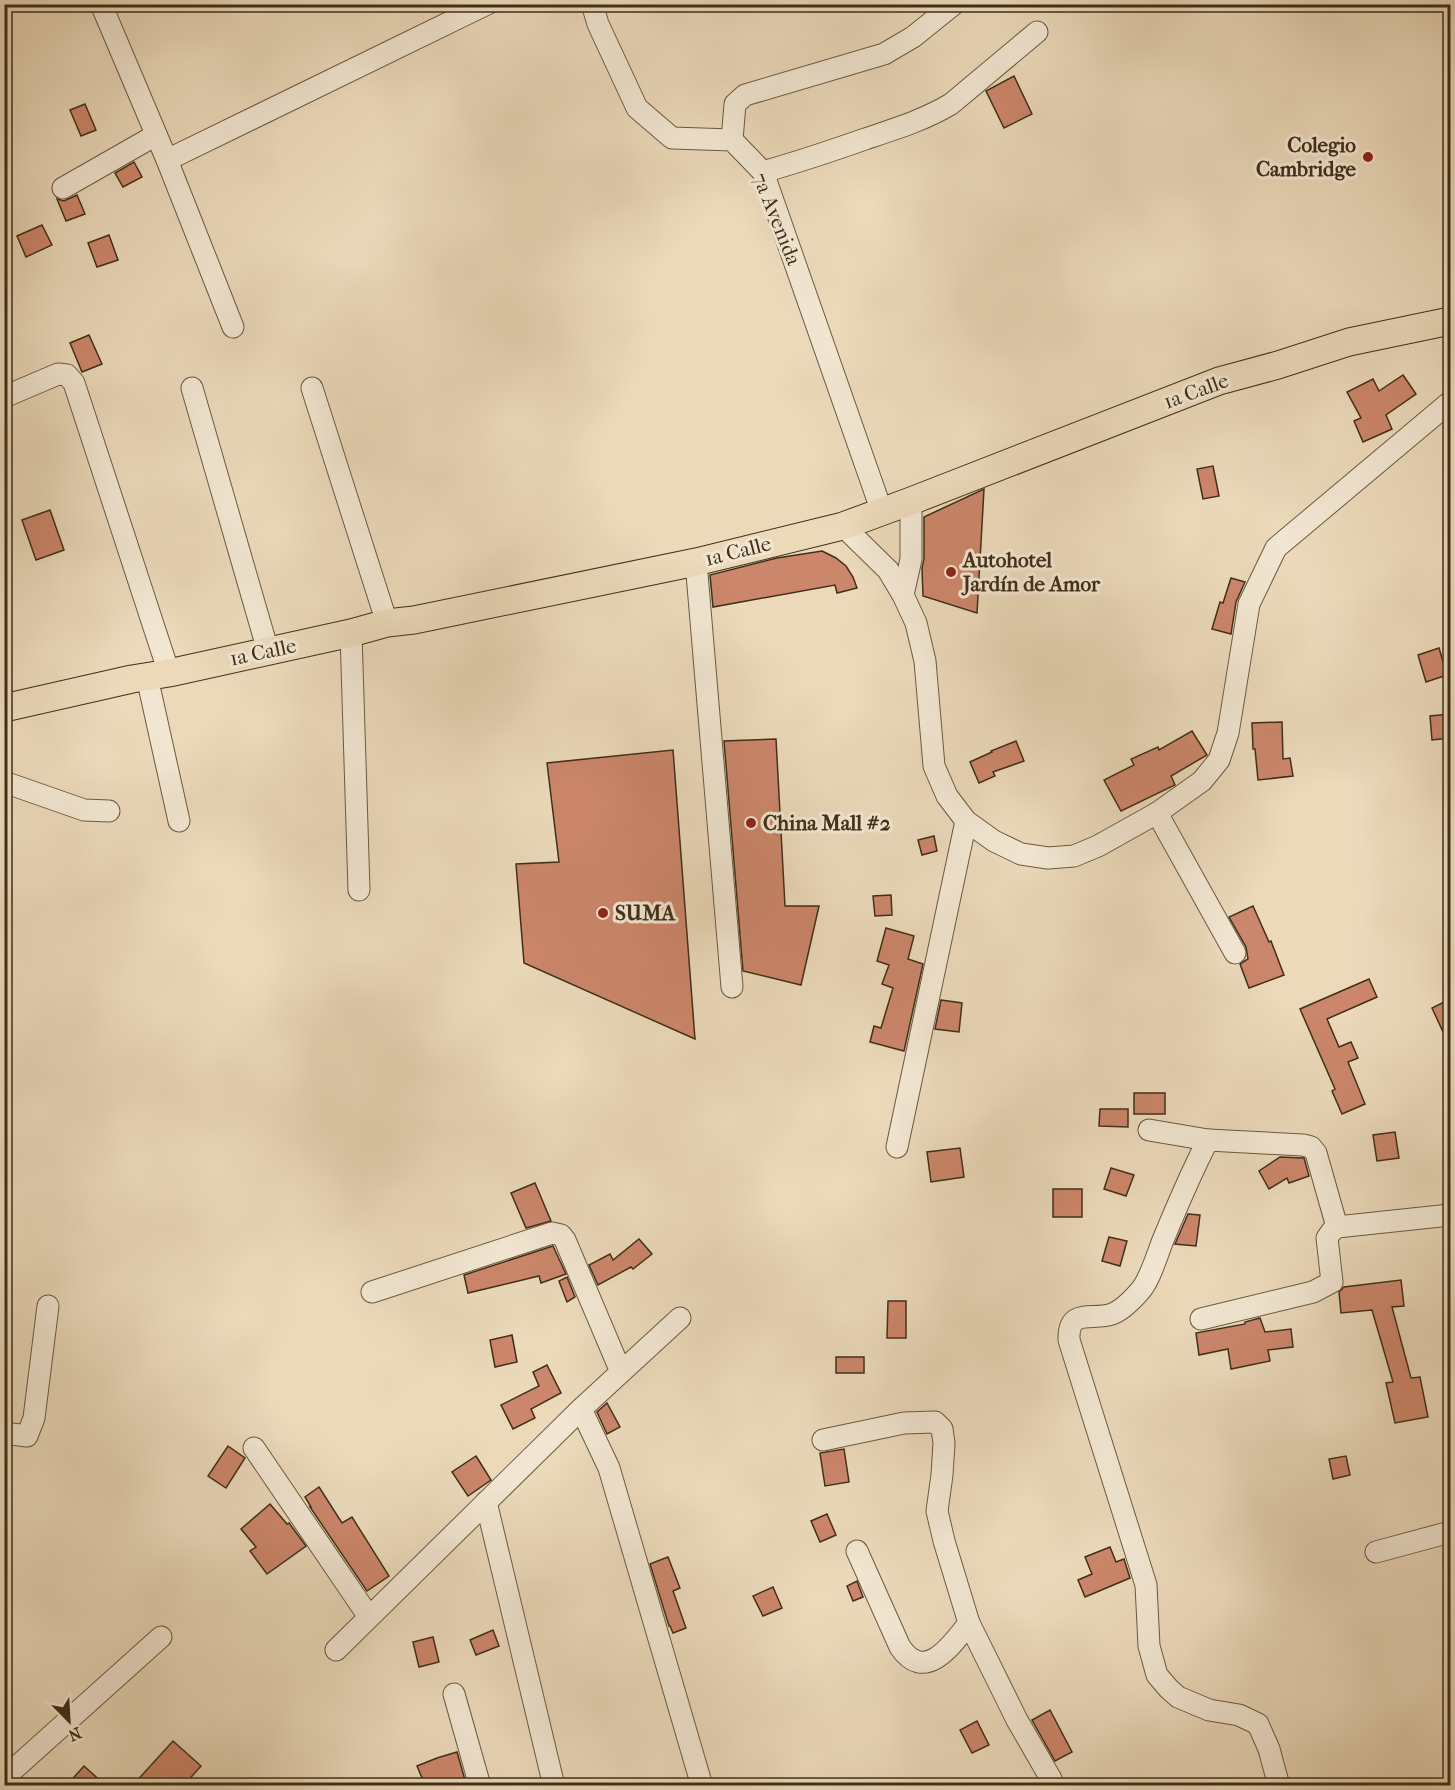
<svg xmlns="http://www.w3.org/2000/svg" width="1455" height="1790" font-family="'IM FELL French Canon',serif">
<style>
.building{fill:#cc866b;stroke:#3f2f18;stroke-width:1.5}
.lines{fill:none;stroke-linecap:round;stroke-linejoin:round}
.minor-casing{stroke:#6a5a40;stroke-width:23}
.major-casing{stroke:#3f2f18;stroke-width:29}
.minor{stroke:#f2e6d2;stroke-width:21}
.major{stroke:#ebd9ba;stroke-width:27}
.poi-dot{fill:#8f2418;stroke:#f2e6d2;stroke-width:2}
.labels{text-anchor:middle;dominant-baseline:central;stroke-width:6;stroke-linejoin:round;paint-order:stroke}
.poi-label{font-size:21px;font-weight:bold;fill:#3f2f18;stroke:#f2e6d2;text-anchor:start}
.street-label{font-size:21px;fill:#3f2f18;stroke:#f2e6d2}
</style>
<rect width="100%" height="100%" fill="#ebd9ba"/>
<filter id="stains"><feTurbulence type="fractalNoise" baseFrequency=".00333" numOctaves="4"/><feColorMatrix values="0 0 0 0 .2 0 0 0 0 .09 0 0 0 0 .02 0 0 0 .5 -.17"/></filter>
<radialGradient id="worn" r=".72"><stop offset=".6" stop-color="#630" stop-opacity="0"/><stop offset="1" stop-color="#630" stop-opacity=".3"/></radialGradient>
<g class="building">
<polygon points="1014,76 1032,114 1004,128 986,91"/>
<polygon points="85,104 96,130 81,136 70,110"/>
<polygon points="134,162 142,177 123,187 115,173"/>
<polygon points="77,195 85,214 66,221 57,199 64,201"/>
<polygon points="42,225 52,245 26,257 17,236"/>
<polygon points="109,235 118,260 97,267 88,243"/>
<polygon points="89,335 102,364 82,372 70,343"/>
<polygon points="1403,375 1416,394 1386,415 1392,429 1363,442 1354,421 1361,418 1347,392 1373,379 1379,391"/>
<polygon points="1213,466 1219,496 1203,499 1197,469"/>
<polygon points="984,489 977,613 923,596 922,568 924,559 924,517"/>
<polygon points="50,510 64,550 36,560 22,520"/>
<polygon points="822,551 836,558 846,566 853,577 857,588 837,593 835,585 713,607 710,575 777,558"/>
<polygon points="1231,578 1245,582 1236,602 1231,634 1212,629 1220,602 1223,603"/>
<polygon points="1439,648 1447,675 1426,682 1418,655"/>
<polygon points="1450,714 1450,738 1432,740 1430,716"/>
<polygon points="1282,722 1283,759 1290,758 1293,776 1258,780 1255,749 1253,749 1252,723"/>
<polygon points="1192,731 1207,755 1171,776 1175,785 1121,811 1104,780 1134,765 1131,759 1158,747 1159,750"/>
<polygon points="776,739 785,906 819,906 801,985 743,971 724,741"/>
<polygon points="1016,741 1024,761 993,772 995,776 979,783 970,762 992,752 991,751"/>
<polygon points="673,750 695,1039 524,963 516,864 559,862 547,763"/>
<polygon points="934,836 937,851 922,855 918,840"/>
<polygon points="891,895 892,915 875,916 873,896"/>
<polygon points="1253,906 1269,942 1271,941 1284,975 1249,988 1240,964 1248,959 1246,947 1229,917"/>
<polygon points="886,928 914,936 908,959 923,964 904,1051 870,1042 874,1026 881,1028 893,988 882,984 889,965 877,961"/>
<polygon points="1369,979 1377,997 1327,1019 1339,1047 1351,1042 1358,1058 1348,1062 1365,1104 1342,1114 1332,1091 1335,1089 1300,1009"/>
<polygon points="1450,999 1450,1047 1432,1008"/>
<polygon points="941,1000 962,1003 959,1032 935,1029"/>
<rect x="1134" y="1093" width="31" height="21"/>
<polygon points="1100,1109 1128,1109 1128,1127 1099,1126"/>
<polygon points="1395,1132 1399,1158 1377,1161 1373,1135"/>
<polygon points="960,1148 964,1177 931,1182 927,1152"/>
<polygon points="1280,1157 1304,1158 1309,1176 1289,1183 1287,1178 1269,1189 1259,1171"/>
<polygon points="1111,1168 1134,1175 1126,1196 1104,1189"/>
<polygon points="535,1183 551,1221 526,1228 511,1193"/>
<rect x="1053" y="1189" width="29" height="28"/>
<polygon points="1188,1214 1200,1215 1196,1246 1175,1244"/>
<polygon points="1109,1237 1127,1241 1120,1266 1102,1261"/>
<polygon points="639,1239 652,1254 633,1269 631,1267 598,1285 589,1265 610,1254 613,1260"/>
<polygon points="553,1246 566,1274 541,1283 539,1276 468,1293 464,1275"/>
<polygon points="567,1277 575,1297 567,1302 559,1281"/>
<polygon points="1401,1280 1404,1306 1392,1307 1411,1378 1420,1377 1428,1417 1395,1423 1386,1383 1393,1382 1372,1310 1341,1313 1339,1292 1344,1287"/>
<polygon points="888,1301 906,1301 906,1338 887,1338"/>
<polygon points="1260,1318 1265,1332 1291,1329 1293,1347 1268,1350 1270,1361 1231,1369 1228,1349 1199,1355 1196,1333 1245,1324 1245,1322"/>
<polygon points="512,1335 517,1362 495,1367 490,1340"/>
<rect x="836" y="1357" width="28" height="16"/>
<polygon points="547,1365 561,1393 531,1409 535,1418 513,1429 501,1405 539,1386 533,1372"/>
<polygon points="607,1403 620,1427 607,1434 597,1412"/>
<polygon points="228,1446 245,1458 226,1488 208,1476"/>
<polygon points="844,1449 849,1482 825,1486 820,1453"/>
<polygon points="476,1456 491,1480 468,1496 452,1472"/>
<polygon points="1346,1456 1350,1475 1333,1479 1329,1459"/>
<polygon points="319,1487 342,1523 352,1517 389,1576 367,1591 310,1507 311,1507 305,1497"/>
<polygon points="270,1504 287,1524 289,1523 306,1546 267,1574 250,1551 256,1547 241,1529"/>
<polygon points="827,1514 836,1535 820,1542 811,1521"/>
<polygon points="1110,1547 1116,1562 1124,1559 1130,1578 1085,1597 1078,1580 1092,1574 1085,1557"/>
<polygon points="668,1557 680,1588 673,1591 686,1628 673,1633 670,1626 669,1626 650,1564"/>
<polygon points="857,1581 863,1597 853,1601 847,1586"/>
<polygon points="773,1587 782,1608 763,1616 753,1596"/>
<polygon points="493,1630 499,1646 476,1655 470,1640"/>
<polygon points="433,1637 439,1662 419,1667 413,1642"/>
<polygon points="1050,1710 1072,1752 1055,1761 1032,1720"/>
<polygon points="977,1721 989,1745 972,1753 960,1730"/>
<polygon points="173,1741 201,1766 184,1785 133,1785"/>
<polygon points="457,1752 465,1780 443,1785 425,1785 417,1766 437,1758"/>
<polygon points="84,1766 105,1785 67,1785"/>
</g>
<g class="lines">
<defs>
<g id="minor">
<polyline points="101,4 167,160 233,327"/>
<polyline points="592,4 598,24 637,108 672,138 732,140 763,172 882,512"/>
<polyline points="732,140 735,104 745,95 884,54 913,37 954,4"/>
<polyline points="167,160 487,4"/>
<path d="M763,172C798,162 831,151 865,139C895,129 924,120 951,104L1037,32"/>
<polyline points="63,188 156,135"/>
<polyline points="192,388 268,651"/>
<polyline points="312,388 387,623"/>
<polyline points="4,397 58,374 67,375 74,383 169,673"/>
<polyline points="843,526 888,570 903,595 916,623 925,661 934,766 947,796 966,821 994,841 1021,854 1048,858 1074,856 1098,846 1157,813 1202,781 1219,760 1228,733 1249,604 1276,548 1450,402"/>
<polyline points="696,562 732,987"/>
<polyline points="903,595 911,559 911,501"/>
<polyline points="351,633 359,890"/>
<polyline points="147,677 179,821"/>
<polyline points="4,782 84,810 109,811"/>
<polyline points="1157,813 1235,953"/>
<polyline points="1149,1130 1208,1140 1303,1145 1311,1147 1316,1153 1337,1227"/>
<path d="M1208,1140C1191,1173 1177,1206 1163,1240C1157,1255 1150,1280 1140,1291C1133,1299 1123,1310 1112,1314C1092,1321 1068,1307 1069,1340L1146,1585L1149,1646L1157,1675L1169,1689L1178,1697L1209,1710L1239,1715L1258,1724L1269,1749L1279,1786"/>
<polyline points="897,1147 966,821"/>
<polyline points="372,1292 552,1233 561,1235 565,1240 621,1372"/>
<polyline points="1201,1319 1313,1292 1332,1282 1327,1238 1332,1231 1337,1227 1450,1215"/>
<polyline points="581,1409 609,1468 702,1786"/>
<polyline points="4,1433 27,1436 34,1418 48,1306"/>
<path d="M823,1440L904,1423L935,1422L942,1429L944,1443L942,1475L937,1511L944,1541L969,1623C952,1645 925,1684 900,1647L857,1551"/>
<polyline points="254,1448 369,1617"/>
<polyline points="486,1502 554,1786"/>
<polyline points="1376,1552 1450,1532"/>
<polyline points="969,1623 1017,1720 1051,1779 1053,1786"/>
<polyline points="336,1650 581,1409 680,1318"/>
<polyline points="454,1694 480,1786"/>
<polyline points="4,1778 161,1637"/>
</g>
<polyline id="major" points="4,708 132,679 169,673 351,633 387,623 414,620 696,562 843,526 911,501 1219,381 1278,365 1349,342 1450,321"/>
</defs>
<use href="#minor" class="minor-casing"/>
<use href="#major" class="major-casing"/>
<use href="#minor" class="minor"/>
<use href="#major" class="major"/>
</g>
<g class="poi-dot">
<circle cx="1368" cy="157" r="6"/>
<circle cx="951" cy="572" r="6"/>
<circle cx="751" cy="823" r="6"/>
<circle cx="603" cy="913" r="6"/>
</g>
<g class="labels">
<g class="poi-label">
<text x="1356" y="145" text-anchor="end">Colegio<tspan x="1356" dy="24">Cambridge</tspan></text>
<text x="963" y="560">Autohotel<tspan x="963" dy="24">Jardín de Amor</tspan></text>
<text x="763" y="823">China Mall #2</text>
<text x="615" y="913">SUMA</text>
</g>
<g class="street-label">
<text transform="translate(777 219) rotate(68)">7a Avenida</text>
<text transform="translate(1196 391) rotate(-20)">1a Calle</text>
<text transform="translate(738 551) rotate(-14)">1a Calle</text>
<text transform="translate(263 652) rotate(-12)">1a Calle</text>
</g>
</g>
<rect width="1455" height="1790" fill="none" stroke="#ebd9ba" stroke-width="24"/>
<rect x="6" y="6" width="1443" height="1778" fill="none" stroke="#3f2f18" stroke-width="3"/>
<rect x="12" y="12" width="1431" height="1766" fill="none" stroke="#3f2f18" stroke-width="1.5"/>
<g transform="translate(69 1721) rotate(156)" stroke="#f2e6d2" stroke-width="4.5" paint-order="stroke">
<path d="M0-4.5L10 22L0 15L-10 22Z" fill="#3f2f18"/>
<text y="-9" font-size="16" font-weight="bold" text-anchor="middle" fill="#3f2f18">N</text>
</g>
<rect width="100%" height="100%" filter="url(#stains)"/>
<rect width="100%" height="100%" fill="url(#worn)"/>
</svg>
